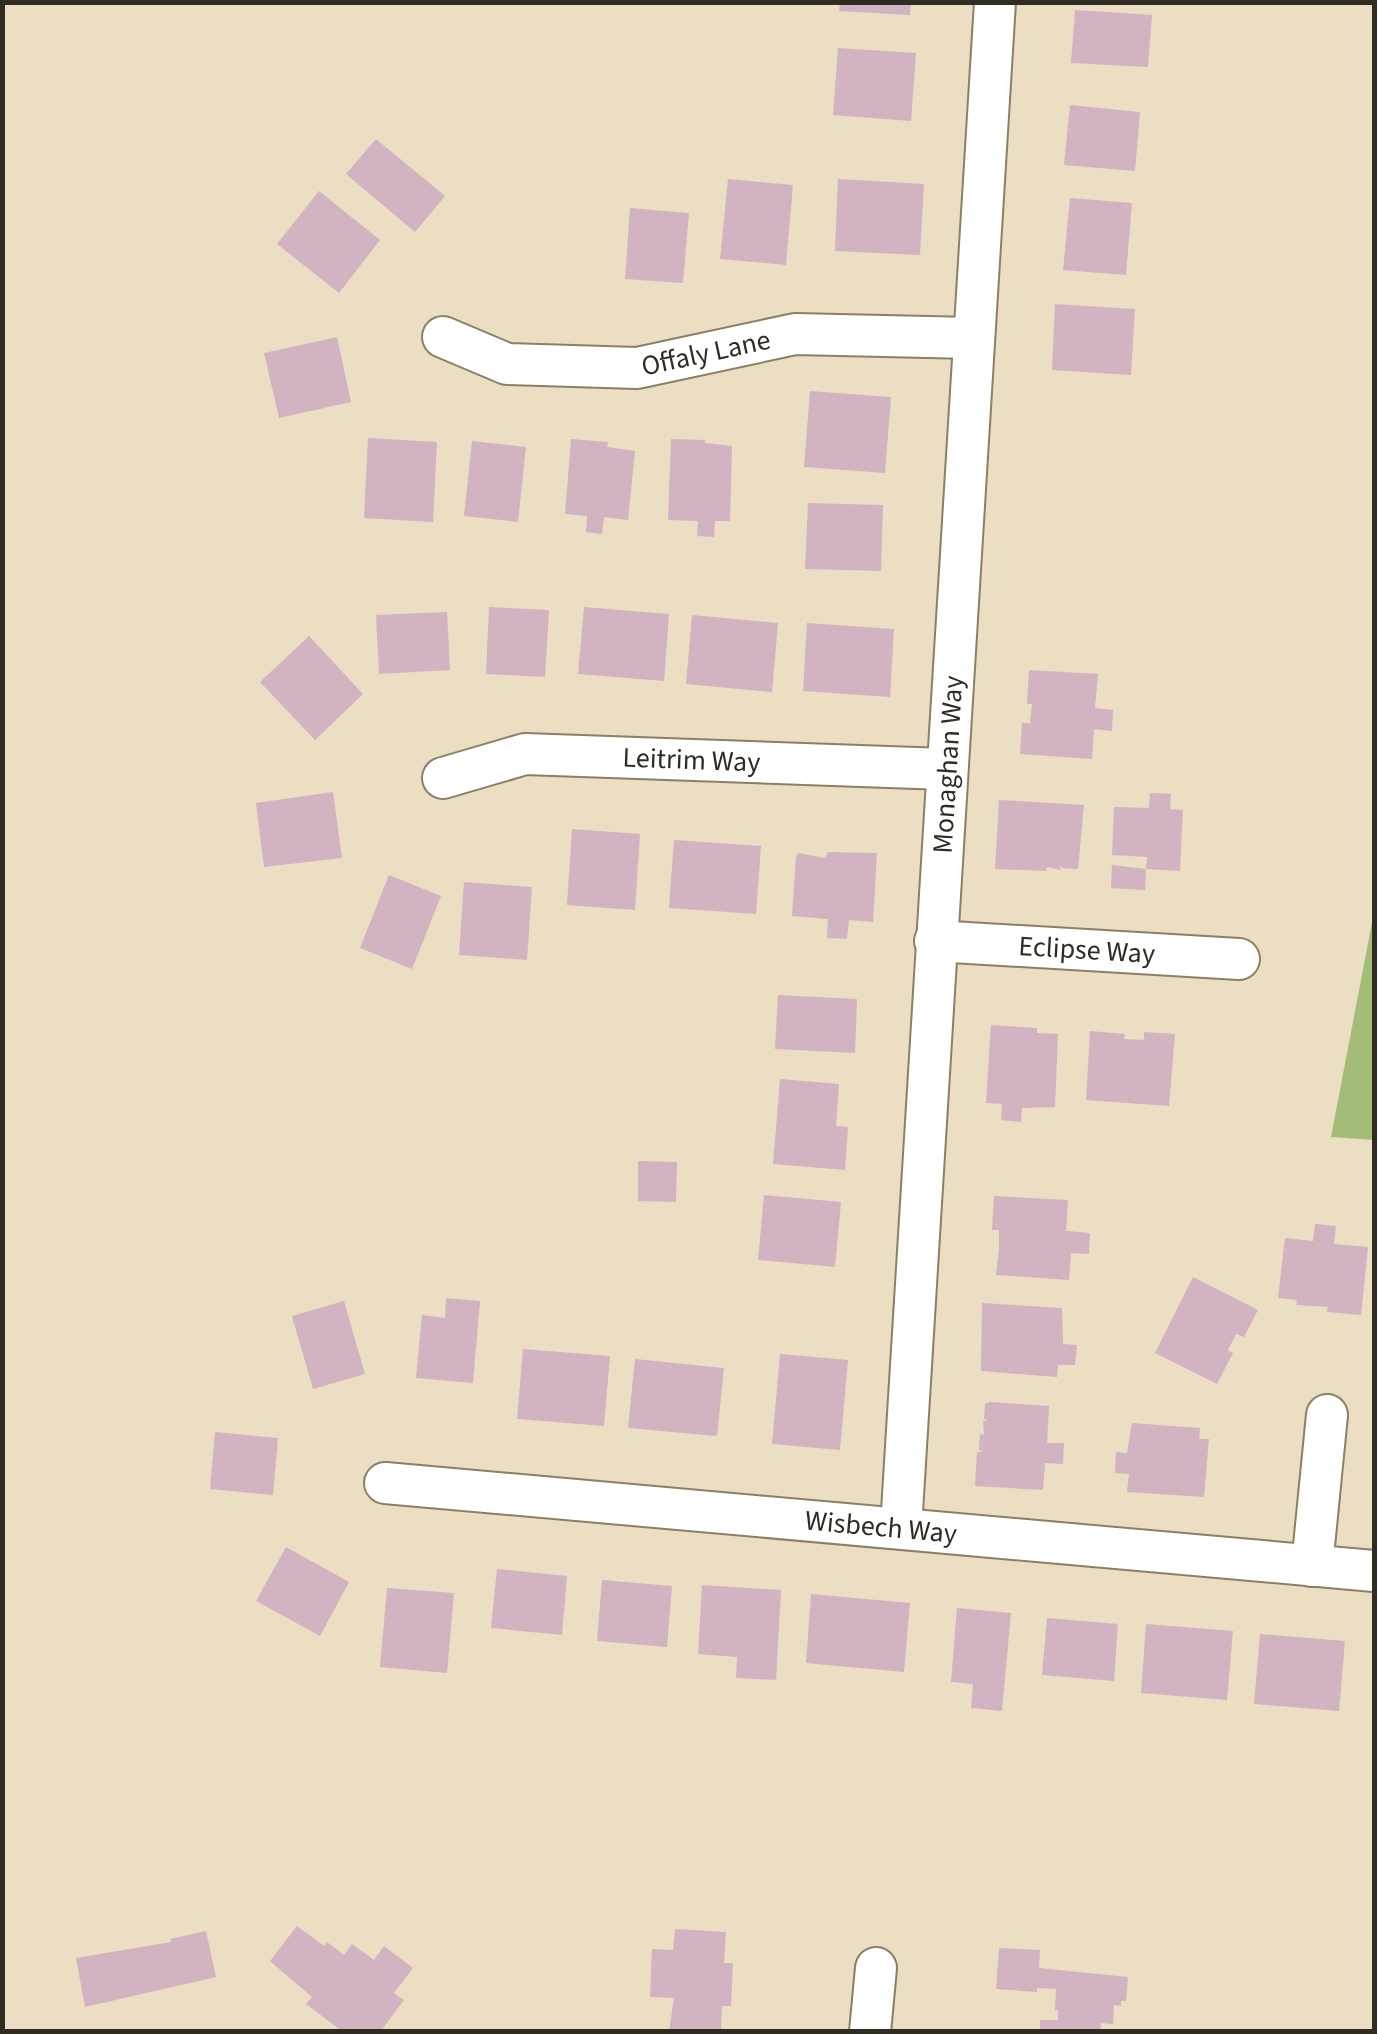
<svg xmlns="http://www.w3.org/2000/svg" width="1377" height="2034" font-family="'Source Sans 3',sans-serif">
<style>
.forest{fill:#a3bc78}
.building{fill:#d1b3c2}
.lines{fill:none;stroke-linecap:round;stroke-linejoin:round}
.street-casing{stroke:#8b7f65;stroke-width:44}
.street{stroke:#fff;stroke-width:40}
.labels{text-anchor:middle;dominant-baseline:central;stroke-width:8;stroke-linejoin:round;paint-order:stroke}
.street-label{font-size:28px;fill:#312c21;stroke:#fff}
</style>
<rect width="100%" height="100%" fill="#ebdec2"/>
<polygon class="forest" points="1374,912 1374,1140 1331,1137"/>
<g class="building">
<polygon points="840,2 911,2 910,15 839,11"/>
<polygon points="1075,10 1152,15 1148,67 1071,63"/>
<polygon points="838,48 916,53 911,121 833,115"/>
<polygon points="1070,105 1140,112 1135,171 1064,165"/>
<polygon points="376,139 445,196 415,232 346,174"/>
<polygon points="728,179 793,185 786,265 720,259"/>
<polygon points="838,179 924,184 920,255 835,251"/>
<polygon points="319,191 380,240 339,293 277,244"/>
<polygon points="1070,198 1132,203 1126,275 1063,270"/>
<polygon points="630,208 689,213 683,283 625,279"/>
<polygon points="1055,304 1135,309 1131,375 1052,370"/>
<polygon points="337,337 351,402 279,418 264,353"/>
<polygon points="810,391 891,397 885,473 804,467"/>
<polygon points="368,438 437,442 433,522 364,518"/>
<polygon points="571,439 608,442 607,447 635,451 628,520 604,517 602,534 586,532 587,516 565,514"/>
<polygon points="671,439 705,440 705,443 732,446 730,521 715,521 714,537 697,536 698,521 668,520"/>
<polygon points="472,441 526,447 518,522 464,516"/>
<polygon points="808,503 883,505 881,571 805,569"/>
<polygon points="489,607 549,610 545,677 486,674"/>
<polygon points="584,607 669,614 664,681 578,674"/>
<polygon points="447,612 450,670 379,674 376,615"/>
<polygon points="692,615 778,623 772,692 686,684"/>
<polygon points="807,623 894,629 890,697 803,691"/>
<polygon points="309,636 363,694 315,740 260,682"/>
<polygon points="1029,670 1098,674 1095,708 1113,710 1112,731 1094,729 1092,759 1020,754 1022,723 1030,723 1032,704 1027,704"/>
<polygon points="333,792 342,858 264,867 256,803"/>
<polygon points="1150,793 1171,794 1170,809 1183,810 1180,871 1146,869 1145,890 1111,888 1112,865 1146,869 1147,857 1112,855 1114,807 1149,808"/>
<polygon points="999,800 1084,805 1078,869 1062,868 1061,865 1060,870 1047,867 1046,871 995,869"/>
<polygon points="572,829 640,834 635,910 567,905"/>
<polygon points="674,840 761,846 756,914 669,908"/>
<polygon points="828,852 877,853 873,922 849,920 847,939 827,938 828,919 792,916 796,857 798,853 825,858"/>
<polygon points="389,875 441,896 412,969 360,948"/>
<polygon points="464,882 532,887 527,960 459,955"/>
<polygon points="778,995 857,999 855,1053 775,1049"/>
<polygon points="991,1025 1037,1028 1037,1033 1058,1034 1055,1107 1022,1108 1021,1122 1001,1120 1002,1104 986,1103"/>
<polygon points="1090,1031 1125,1034 1124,1039 1144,1040 1144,1032 1175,1034 1169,1106 1086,1100"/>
<polygon points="780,1079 839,1084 836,1126 848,1127 845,1170 773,1164"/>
<polygon points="638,1161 677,1162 676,1202 638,1201"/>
<polygon points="764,1195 841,1202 835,1267 758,1260"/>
<polygon points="994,1196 1068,1200 1066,1231 1090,1233 1089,1254 1071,1253 1069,1280 996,1275 999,1248 999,1230 992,1230"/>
<polygon points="1315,1224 1336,1226 1334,1244 1368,1247 1361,1315 1327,1312 1328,1307 1296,1305 1297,1300 1278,1298 1285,1238 1313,1241"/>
<polygon points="1193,1277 1258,1310 1244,1337 1236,1334 1228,1350 1233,1353 1217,1384 1155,1353"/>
<polygon points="446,1298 480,1301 473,1383 416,1378 422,1315 445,1318"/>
<polygon points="344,1301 365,1374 313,1389 292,1316"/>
<polygon points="982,1303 1062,1308 1063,1344 1077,1345 1075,1365 1058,1365 1057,1377 981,1371"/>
<polygon points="523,1349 610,1356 604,1426 517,1419"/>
<polygon points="780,1354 848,1360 840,1450 772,1444"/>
<polygon points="635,1359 724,1368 717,1436 628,1428"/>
<polygon points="989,1402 1049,1406 1047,1443 1064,1443 1063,1464 1045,1463 1043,1490 975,1486 977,1452 983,1452 979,1450 980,1434 984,1435 983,1421 988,1421 984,1419 985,1404"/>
<polygon points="1132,1423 1200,1428 1199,1439 1209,1439 1204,1497 1127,1492 1129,1474 1115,1473 1116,1452 1127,1453"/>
<polygon points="215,1432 278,1438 273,1495 210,1489"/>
<polygon points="286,1547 349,1582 320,1636 256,1601"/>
<polygon points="497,1569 567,1576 562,1635 491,1628"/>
<polygon points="602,1580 672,1586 667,1647 597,1641"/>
<polygon points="702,1585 781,1590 776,1680 736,1678 737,1657 698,1654"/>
<polygon points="387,1588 454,1593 447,1673 380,1667"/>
<polygon points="811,1594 910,1603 904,1672 806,1663"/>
<polygon points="957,1608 1011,1613 1002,1711 971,1708 973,1684 951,1682"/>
<polygon points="1047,1618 1118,1624 1114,1681 1042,1675"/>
<polygon points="1146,1624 1233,1631 1227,1700 1141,1693"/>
<polygon points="1260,1634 1345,1641 1339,1711 1254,1704"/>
<polygon points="297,1926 324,1946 327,1942 344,1955 352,1944 374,1960 384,1946 413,1968 394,1993 404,2000 380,2032 343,2032 306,2004 312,1997 270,1961"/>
<polygon points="675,1929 726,1932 724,1963 733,1963 731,2006 722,2006 721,2032 669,2032 674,1998 650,1997 652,1949 673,1950"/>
<polygon points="206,1931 216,1977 85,2007 76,1958 171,1942 170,1939"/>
<polygon points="999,1948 1040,1950 1039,1968 1128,1977 1126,2001 1121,2001 1121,2006 1114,2005 1113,2024 1101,2023 1100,2032 1040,2032 1040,2020 1058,2020 1058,2010 1055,2010 1056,1989 1037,1988 1037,1992 996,1989"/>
</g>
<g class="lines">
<defs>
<g id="street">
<path id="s1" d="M443,337L507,364L637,368L795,334L972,338"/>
<path id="s2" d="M443,778L525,754L945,769"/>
<path id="s3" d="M935,941L1239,959"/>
<path id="s4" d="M385,1483L1374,1571"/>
<path id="s5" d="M901,1528L995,2"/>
<polyline points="1312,1566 1327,1415"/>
<polyline points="870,2032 876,1968"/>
</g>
</defs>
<use href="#street" class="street-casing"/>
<use href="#street" class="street"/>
</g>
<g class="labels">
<g class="street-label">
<text stroke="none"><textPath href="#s1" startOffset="270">Offaly Lane</textPath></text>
<text stroke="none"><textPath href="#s2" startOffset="252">Leitrim Way</textPath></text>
<text stroke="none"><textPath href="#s5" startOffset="765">Monaghan Way</textPath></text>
<text stroke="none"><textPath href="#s3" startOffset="152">Eclipse Way</textPath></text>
<text stroke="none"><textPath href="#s4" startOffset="498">Wisbech Way</textPath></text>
</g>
</g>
<rect width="1377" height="2034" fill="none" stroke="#312c21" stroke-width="10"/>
</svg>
